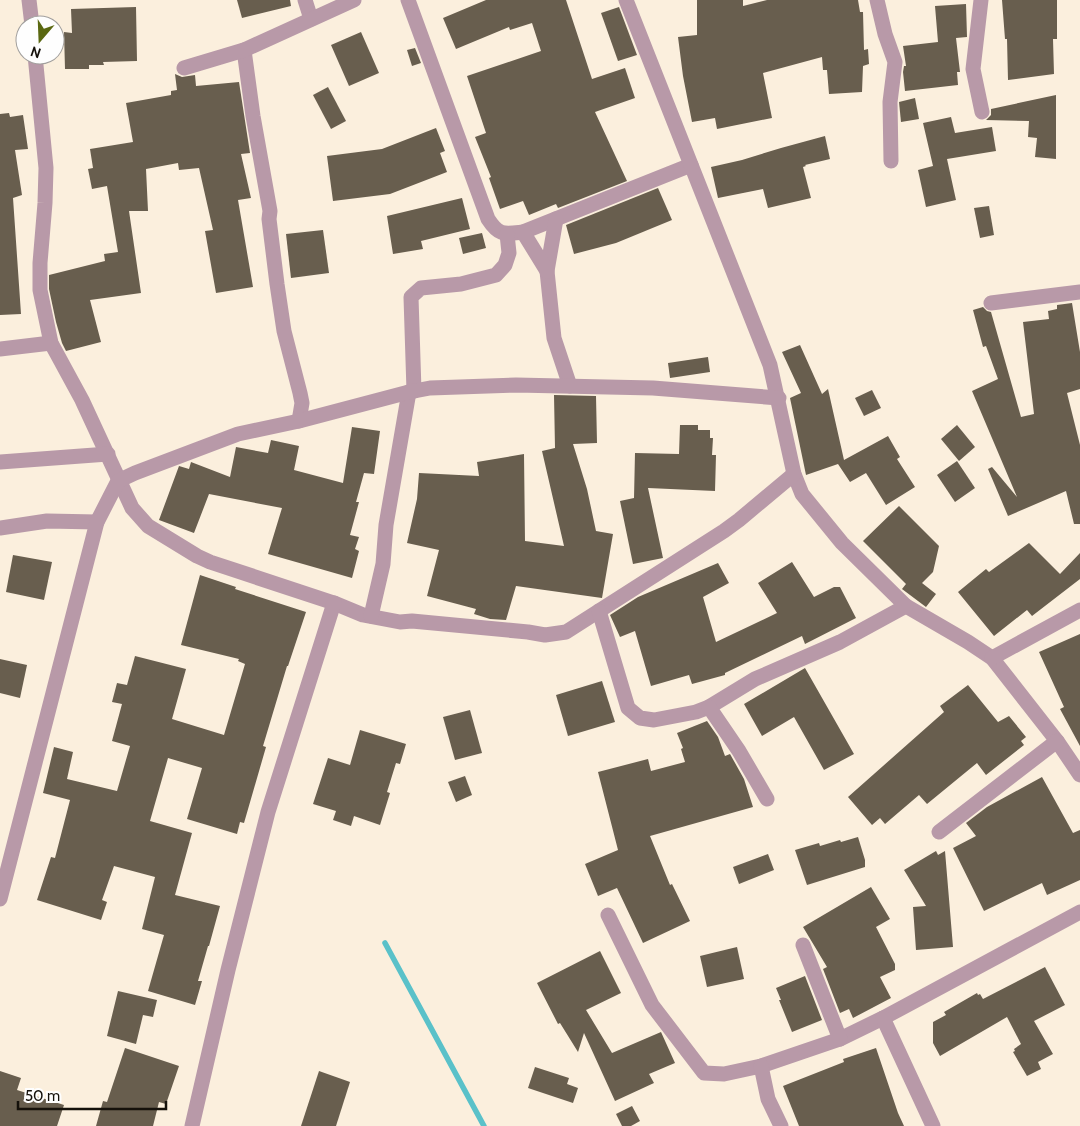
<svg xmlns="http://www.w3.org/2000/svg" width="1080" height="1126" font-family="Cabin,sans-serif">
<style>
.lines{fill:none;stroke-linecap:round;stroke-linejoin:round}
.stream{stroke:#5ac1c9;stroke-width:5.5}
.building{fill:#685e4e}
.minor{stroke:#b899a8;stroke-width:15}
</style>
<rect width="100%" height="100%" fill="#fbefdd"/>
<g class="lines">
<polyline class="stream" points="385,943 484,1126"/>
</g>
<g class="building">
<polygon points="237,0 290,0 291,6 242,18"/>
<polygon points="486,0 566,0 592,79 625,68 635,98 595,112 627,181 558,208 556,204 529,215 523,201 500,209 489,178 491,177 475,137 486,133 467,76 541,51 532,23 510,30 509,27 456,49 443,18"/>
<polygon points="697,0 743,0 743,6 767,0 858,0 860,12 863,12 864,50 868,49 869,64 863,66 862,92 829,94 827,70 823,70 822,57 763,73 772,118 717,129 715,118 692,122 683,76 678,37 697,35"/>
<polygon points="1002,0 1057,0 1057,39 1053,39 1054,74 1008,80 1007,39 1005,39"/>
<polygon points="966,4 967,37 956,38 960,72 957,72 958,85 905,91 903,72 904,66 906,66 903,46 938,42 935,6"/>
<polygon points="136,7 137,61 103,62 104,65 89,65 89,69 65,69 64,32 72,33 71,9"/>
<polygon points="619,7 637,55 618,61 601,13"/>
<polygon points="361,32 379,73 349,86 331,45"/>
<polygon points="415,48 421,63 412,66 407,50"/>
<polygon points="175,74 182,77 195,75 196,86 239,82 250,153 241,154 251,198 238,200 253,287 216,293 205,231 213,230 199,168 179,170 178,163 146,169 148,211 129,211 141,293 90,300 101,342 66,351 62,343 56,322 49,289 49,275 105,261 104,254 118,252 107,186 92,189 88,169 93,168 90,149 133,142 126,103 171,95 171,91 177,90"/>
<polygon points="328,87 346,121 331,129 313,95"/>
<polygon points="1056,95 1056,159 1035,157 1037,138 1028,137 1029,121 986,120 991,115 991,109"/>
<polygon points="915,98 919,119 901,122 899,102"/>
<polygon points="9,113 10,117 23,115 28,149 15,150 22,195 13,198 21,314 0,315 0,114"/>
<polygon points="951,117 955,133 992,127 996,151 947,159 956,200 926,207 918,170 933,166 923,123"/>
<polygon points="436,128 445,151 440,153 447,172 390,194 333,201 327,156 382,149"/>
<polygon points="825,136 830,159 805,165 806,166 803,167 811,198 768,208 763,189 718,198 711,167 742,160 781,148"/>
<polygon points="658,188 672,220 616,243 574,254 566,225"/>
<polygon points="462,198 470,229 421,241 423,249 393,254 387,216"/>
<polygon points="989,206 994,235 980,238 974,208"/>
<polygon points="323,230 329,273 291,278 286,234"/>
<polygon points="482,233 486,248 463,254 459,238"/>
<polygon points="1072,303 1080,352 1080,389 1067,393 1080,445 1080,524 1074,524 1066,491 1008,516 988,469 992,467 1017,497 972,391 998,379 986,346 983,347 973,310 983,307 987,311 991,312 1021,417 1034,414 1023,322 1049,319 1048,311 1057,309 1057,305"/>
<polygon points="800,345 822,394 828,389 844,460 888,436 900,457 897,459 915,487 886,505 866,473 850,482 838,464 806,475 790,398 801,393 782,352"/>
<polygon points="708,357 710,372 670,378 668,363"/>
<polygon points="872,390 881,408 864,416 855,398"/>
<polygon points="554,395 596,396 597,443 573,444 587,489 596,531 613,534 602,598 516,586 506,620 490,619 474,614 476,609 427,596 439,550 407,543 417,499 419,473 479,476 477,462 524,454 525,541 564,546 542,451 555,448"/>
<polygon points="680,425 698,425 698,430 710,430 710,438 713,438 712,455 716,455 715,491 648,488 663,558 633,564 620,501 634,498 635,453 679,454"/>
<polygon points="957,425 975,447 959,461 941,439"/>
<polygon points="352,427 380,431 374,474 364,473 356,502 359,502 350,535 359,537 355,549 359,551 352,578 268,554 282,508 209,494 194,533 159,520 179,466 189,469 191,462 230,477 236,447 268,453 271,440 299,446 294,470 343,483"/>
<polygon points="957,461 975,488 955,502 937,475"/>
<polygon points="899,506 939,546 933,572 922,583 936,594 926,607 902,589 906,584 863,541"/>
<polygon points="1029,543 1060,574 1080,553 1080,579 1032,616 1027,610 994,636 958,592 986,569 989,572"/>
<polygon points="13,555 52,562 44,600 6,592"/>
<polygon points="792,562 814,597 834,587 840,587 856,618 805,644 802,636 725,673 725,675 692,684 689,675 651,686 635,631 620,637 610,615 638,597 718,563 729,583 703,597 716,642 777,613 758,583"/>
<polygon points="200,575 236,587 235,589 306,612 288,666 287,666 263,746 266,747 244,823 240,822 237,834 187,819 202,768 168,758 150,821 192,833 175,895 220,906 209,946 208,946 198,981 202,981 195,1005 148,991 164,935 142,929 155,877 114,866 102,900 107,902 101,920 37,900 51,857 55,858 70,800 43,793 54,747 73,752 67,779 117,791 130,746 112,741 122,704 112,702 117,683 127,685 135,656 186,669 172,719 224,735 245,664 238,661 239,659 181,645"/>
<polygon points="1080,634 1080,746 1060,709 1064,707 1039,652"/>
<polygon points="0,659 27,665 20,698 0,693"/>
<polygon points="805,668 854,754 824,770 794,717 762,736 744,704"/>
<polygon points="602,681 615,722 568,736 556,695"/>
<polygon points="968,685 998,722 1009,716 1026,737 1021,741 1024,745 986,775 977,763 927,804 919,795 885,824 880,818 872,825 848,797 944,712 940,706"/>
<polygon points="470,710 482,753 455,760 443,717"/>
<polygon points="707,721 718,737 725,756 730,754 744,779 753,807 650,836 670,885 672,884 690,921 643,943 617,888 598,896 585,864 618,850 598,772 648,759 651,771 685,762 681,749 683,748 677,733"/>
<polygon points="360,730 406,744 400,764 396,763 387,792 390,793 380,825 354,816 351,826 333,820 336,811 313,804 328,758 350,765"/>
<polygon points="465,776 472,795 456,802 448,782"/>
<polygon points="1042,777 1073,833 1080,830 1080,880 1047,895 1042,883 984,911 953,848 976,836 966,823 987,807"/>
<polygon points="858,837 865,860 865,867 807,885 795,850 819,843 820,846 840,840 841,842"/>
<polygon points="936,851 938,855 945,851 953,947 916,950 913,907 926,906 904,870"/>
<polygon points="768,854 774,870 739,884 733,867"/>
<polygon points="871,887 890,919 876,927 895,964 895,970 880,977 891,998 853,1018 849,1009 840,1013 823,969 827,967 803,927"/>
<polygon points="737,947 744,979 707,987 700,956"/>
<polygon points="600,951 621,993 586,1010 612,1053 661,1032 675,1063 649,1074 654,1083 615,1101 584,1033 578,1052 560,1023 558,1024 537,983"/>
<polygon points="1045,967 1065,1005 1034,1021 1053,1054 1038,1062 1041,1069 1027,1076 1013,1052 1015,1051 1014,1049 1021,1044 1007,1017 940,1056 933,1043 933,1022 946,1015 944,1012 977,993 978,995 980,994 983,999"/>
<polygon points="805,976 822,1020 792,1032 779,1000 781,1000 776,988"/>
<polygon points="118,991 157,1000 153,1017 143,1015 136,1044 107,1036"/>
<polygon points="125,1048 179,1066 166,1104 159,1102 153,1126 96,1126 103,1101 107,1102"/>
<polygon points="876,1048 898,1113 904,1126 799,1126 783,1086 844,1062 843,1059"/>
<polygon points="535,1067 569,1078 567,1084 578,1088 573,1103 528,1088"/>
<polygon points="0,1071 21,1078 17,1090 64,1105 57,1126 0,1126"/>
<polygon points="319,1071 350,1082 336,1126 301,1126"/>
<polygon points="632,1106 640,1121 631,1126 622,1126 616,1114"/>
</g>
<g class="lines">
<g class="minor">
<polyline points="29,0 32,25"/>
<polyline points="305,0 311,19"/>
<path d="M408,0L488,219C499,236 504,234 523,232L691,165"/>
<polyline points="626,0 770,365 794,474 802,494 842,543 906,606 968,642 992,658 1057,741 1080,775"/>
<polyline points="877,0 885,34 895,62 890,102 891,161"/>
<polyline points="981,0 973,69 982,112"/>
<polyline points="244,50 253,116 270,211 269,219 277,284 284,331 300,393 302,403 299,421"/>
<polyline points="35,55 46,168 45,203 40,263 40,290 51,343 82,400 132,508 148,526 197,556 210,562 334,603 363,615 400,622 412,621 528,632 545,635 566,632 724,531 739,520 794,474"/>
<polyline points="184,68 244,50 354,0"/>
<polyline points="556,219 547,271 554,338 570,386"/>
<polyline points="523,232 547,271"/>
<polyline points="991,303 1080,292"/>
<polyline points="0,349 51,343"/>
<polyline points="414,391 411,297 421,288 461,284 496,275 505,265 509,253 507,234"/>
<polyline points="0,462 108,454"/>
<polyline points="0,528 47,521 97,522"/>
<polyline points="599,611 628,708 640,718 654,720 696,712 709,707 755,679 840,642 906,606"/>
<polyline points="371,616 383,564 386,525 409,392"/>
<polyline points="992,658 1080,610"/>
<polyline points="709,707 739,751 767,799"/>
<polyline points="939,832 1057,741"/>
<polyline points="0,899 97,522 118,481 135,473 238,434 299,421 409,392 430,388 516,385 653,388 779,398"/>
<polyline points="608,915 652,1005 704,1073 724,1074 761,1066 840,1039 883,1018 1080,912"/>
<polyline points="803,945 840,1039"/>
<polyline points="883,1018 933,1126"/>
<polyline points="761,1066 768,1099 781,1126"/>
<polyline points="192,1126 228,970 268,812 334,603"/>
</g>
</g>
<g transform="translate(40 40) rotate(199)"><circle r="24" fill="#fefefe" stroke="#a19f9d"/>
<path d="M0-4L9 19L0 12L-9 19Z" fill="#5a6811"/>
<text y="-8" font-size="14" font-weight="bold" text-anchor="middle" fill="#15110b">N</text>
</g>
<path d="M18 1101v8h148v-8" fill="none" stroke="#15110b" stroke-width="2.5"/>
<text x="25" y="1101" font-size="15" fill="#15110b" stroke="#fefefe" stroke-width="4" paint-order="stroke">50 m</text>
</svg>
